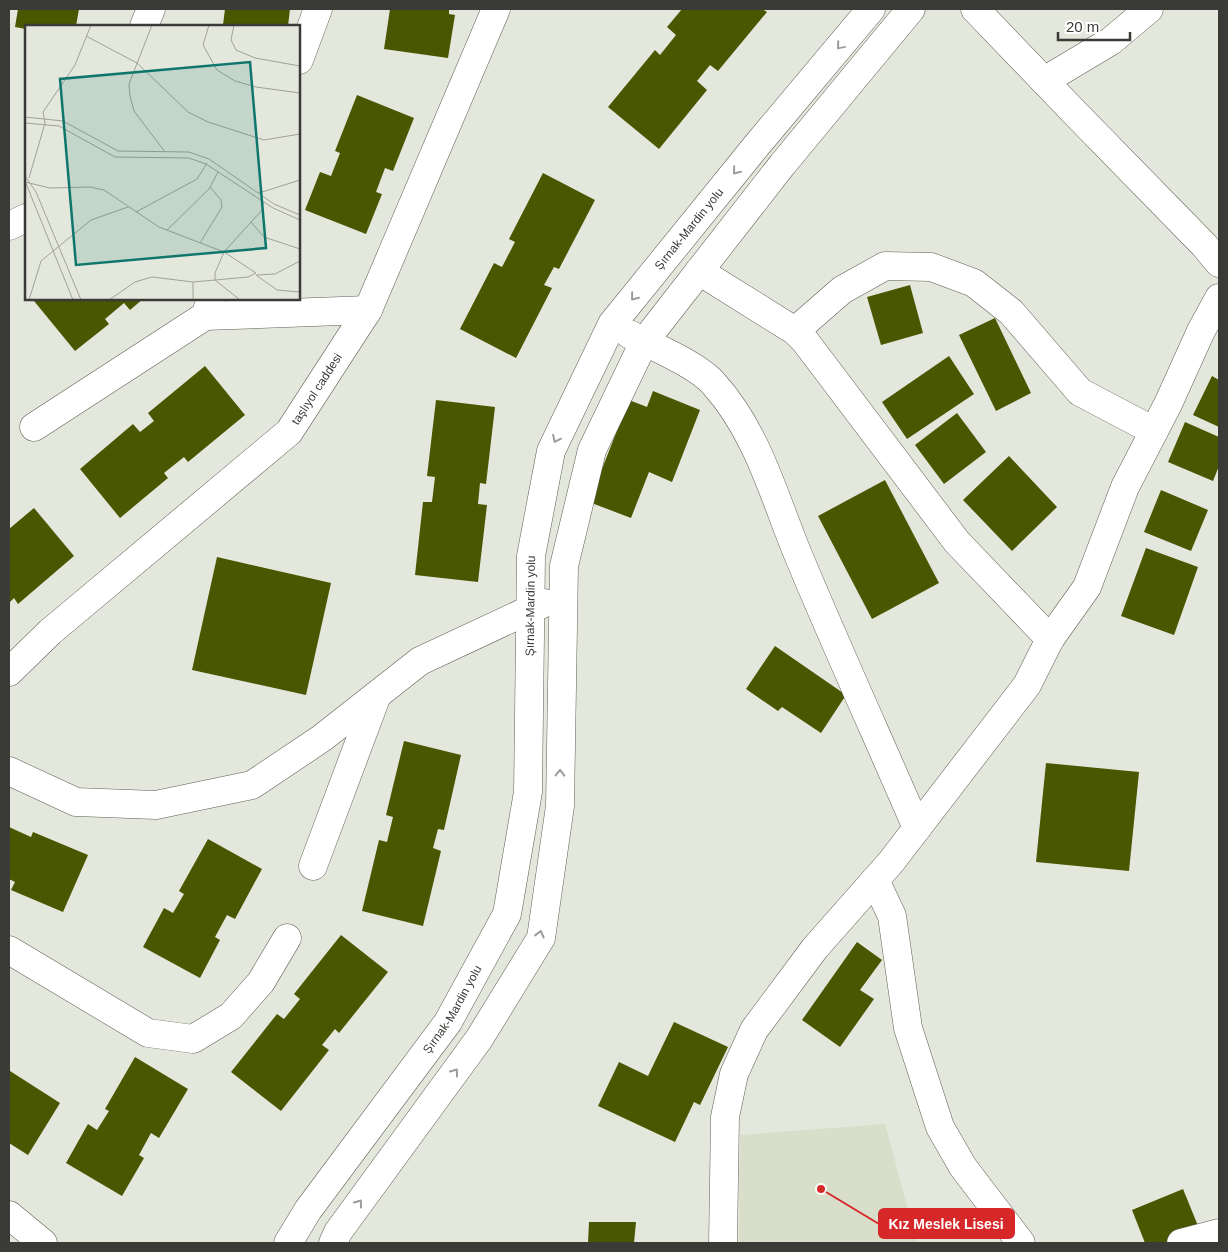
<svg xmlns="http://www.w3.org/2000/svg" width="1228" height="1252" font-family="Arial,sans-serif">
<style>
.built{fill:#d9decb}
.building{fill:#495700}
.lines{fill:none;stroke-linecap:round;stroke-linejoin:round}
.minor-casing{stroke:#5d6055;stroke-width:29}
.minor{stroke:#fff;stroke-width:28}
.oneway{stroke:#9c9d9a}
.labels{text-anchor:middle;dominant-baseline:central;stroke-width:5;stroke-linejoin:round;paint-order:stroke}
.street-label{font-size:12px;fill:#3a3b36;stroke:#fff}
.inset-road{fill:none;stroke:#a0a299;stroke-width:1}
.view{fill:#0f766e;fill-opacity:0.15;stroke:#0f766e;stroke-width:2.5}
.inset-edge{fill:none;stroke:#3a3b36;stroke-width:2.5}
.leader{fill:none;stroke:#d62828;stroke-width:2}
.callout-dot{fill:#d62828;stroke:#fff;stroke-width:2}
.callout{fill:#d62828;stroke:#d62828;stroke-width:2}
.callout-label{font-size:14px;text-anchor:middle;font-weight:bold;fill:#fff}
</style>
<rect width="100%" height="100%" fill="#e4e7db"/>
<polygon class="built" points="885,1124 917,1243 739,1243 740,1135"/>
<g class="building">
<polygon points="18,9 79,9 76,26 26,26 26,29 15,27"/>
<polygon points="225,9 290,9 288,26 223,25"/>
<polygon points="390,9 449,9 449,14 455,15 448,58 384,49"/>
<polygon points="682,9 762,9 767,12 718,71 710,65 697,81 707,90 659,149 608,107 655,50 660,55 676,35 667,27"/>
<polygon points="357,95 414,118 393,171 385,168 376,192 382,194 366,234 305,210 320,172 331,176 340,153 335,151"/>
<polygon points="543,173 595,200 559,269 554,267 544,285 552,288 516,358 460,329 494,263 502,267 515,242 509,239"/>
<polygon points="910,285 923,333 881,345 867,297"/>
<polygon points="37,299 143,299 130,310 124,303 105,319 109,324 75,351 34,301"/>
<polygon points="995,318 1031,393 996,411 959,335"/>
<polygon points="949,356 974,394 907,439 882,402"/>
<polygon points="205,366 245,415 188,462 184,457 164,473 168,478 120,518 80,469 133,424 140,432 154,421 148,413"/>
<polygon points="1212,376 1219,380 1219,427 1193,415"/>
<polygon points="653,391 700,410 672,482 649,472 631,518 589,502 629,400 647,407"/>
<polygon points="436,400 495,407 486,484 480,483 478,504 487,505 478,582 415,575 423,502 432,502 435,477 427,476"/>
<polygon points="957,413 986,452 944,484 915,445"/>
<polygon points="1185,422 1219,437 1219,466 1213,481 1168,462"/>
<polygon points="1009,456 1057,507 1012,551 963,500"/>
<polygon points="885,480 939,583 872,619 818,516"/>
<polygon points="1161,490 1208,510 1191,551 1144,532"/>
<polygon points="34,508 74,556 18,604 14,598 9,603 9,529"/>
<polygon points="1146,548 1198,567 1174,635 1121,616"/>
<polygon points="217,557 331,583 306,695 192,670"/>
<polygon points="775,646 846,695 821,733 782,707 778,711 746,689"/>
<polygon points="404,741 461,755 444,830 438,829 433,848 441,851 423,926 362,911 379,840 387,842 393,817 386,815"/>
<polygon points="1046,763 1139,772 1129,871 1036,862"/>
<polygon points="9,827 31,837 33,832 88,855 63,912 11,890 15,882 9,879"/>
<polygon points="208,839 262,869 235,919 227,915 215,937 220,940 200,978 143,947 164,908 173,913 184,894 179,891"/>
<polygon points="341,935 388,972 339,1033 335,1029 322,1045 329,1050 281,1111 231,1072 277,1014 284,1019 300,999 294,994"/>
<polygon points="857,942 882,960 860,990 874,999 840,1047 802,1020"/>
<polygon points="674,1022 728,1047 700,1105 694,1102 675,1142 598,1106 619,1062 648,1076"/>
<polygon points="135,1057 188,1089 159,1138 151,1133 139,1155 144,1158 122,1196 66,1163 88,1124 97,1130 109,1111 105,1109"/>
<polygon points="10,1071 60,1103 28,1155 9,1143 9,1073"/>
<polygon points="1183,1189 1205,1243 1145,1243 1132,1210"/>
<polygon points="589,1222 636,1222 634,1243 588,1243"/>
</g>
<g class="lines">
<defs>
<g id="minor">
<polyline points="975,9 1074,112 1204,245 1219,263"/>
<polyline points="144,26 151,9"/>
<polyline points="299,60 318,9"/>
<polyline points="1044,81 1111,41 1149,9"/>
<polyline points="9,226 26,218"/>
<polyline points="699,271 795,331 805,341 957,542 1050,639"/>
<polyline points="205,316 368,310"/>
<polyline points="795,331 842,290 885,266 931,267 974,283 1011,312 1080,392 1154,431"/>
<path d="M629,334C652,346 698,365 714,384C758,433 774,497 799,557C837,648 878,738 917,828"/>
<polyline points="34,427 205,316 211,299"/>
<path id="s1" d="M9,672L50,632L289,432L368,310L496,9"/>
<polyline points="9,771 76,802 156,805 252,785 322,738 420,661 544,603"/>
<polyline points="313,866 377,695"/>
<polyline points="875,880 892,916 908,1028 940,1127 963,1167 1021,1243"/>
<polyline points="9,950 148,1033 193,1039 231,1016 261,982 287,938"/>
<polyline points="9,1215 43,1243"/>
<path id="s2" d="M288,1243L308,1210L448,1022L507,914L528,792L531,556L551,451L612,324L757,145L871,9"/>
<polyline points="333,1243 338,1232 479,1039 541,938 560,806 564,566 592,450 644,342 782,165 911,9"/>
<polyline points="723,1243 725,1117 734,1074 754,1030 815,948 891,862 1027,685 1050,639 1087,587 1125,487 1168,404 1201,331 1219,298"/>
<polyline points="1181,1243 1219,1233"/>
</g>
</defs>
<use href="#minor" class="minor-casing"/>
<use href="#minor" class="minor"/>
</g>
<defs><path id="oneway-chevron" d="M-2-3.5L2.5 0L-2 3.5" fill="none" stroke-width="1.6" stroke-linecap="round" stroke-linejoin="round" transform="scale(1.25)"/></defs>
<g class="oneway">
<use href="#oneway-chevron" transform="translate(840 46) rotate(130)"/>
<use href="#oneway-chevron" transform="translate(736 171) rotate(129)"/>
<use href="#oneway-chevron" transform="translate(634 297) rotate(129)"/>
<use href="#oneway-chevron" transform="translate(556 439) rotate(116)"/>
<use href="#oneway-chevron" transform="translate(560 773) rotate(-89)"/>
<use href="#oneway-chevron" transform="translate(540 934) rotate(-76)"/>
<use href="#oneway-chevron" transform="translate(455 1072) rotate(-54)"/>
<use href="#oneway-chevron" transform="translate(359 1203) rotate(-54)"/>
</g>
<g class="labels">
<g class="street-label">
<text stroke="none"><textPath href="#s2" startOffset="1126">Şırnak-Mardin yolu</textPath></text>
<text stroke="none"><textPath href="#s1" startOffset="420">taşlıyol caddesi</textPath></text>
<text stroke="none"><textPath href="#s2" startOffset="706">Şırnak-Mardin yolu</textPath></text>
<text stroke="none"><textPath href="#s2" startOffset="286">Şırnak-Mardin yolu</textPath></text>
</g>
</g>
<g transform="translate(25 25)">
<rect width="275" height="275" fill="#e4e7db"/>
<path class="inset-road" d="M127,0L104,59L105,71L109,86L140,127M184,0L178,20L192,45L210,56L231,62L275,68M209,0L206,15L211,25L230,33L275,41M61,11L112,38L163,87L183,97L239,115L275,109M0,92L38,96L93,126L164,127L184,134L249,179L275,190M0,98L34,101L90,132L164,133L181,139L248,183L275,195M0,151L11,167L56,275M4,153L20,98L18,87L50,40L66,0M0,156L48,275M0,157L25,163L65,162L79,165L134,202L199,227L231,248L223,252L168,257L127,252L110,257L84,275M234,168L275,155M111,187L172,154L182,138M226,197L239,212L275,224M142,205L184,164L193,147M175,218L197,182L196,175L185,162M231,250L252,265L275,267M232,250L250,249L275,236M4,275L16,236L66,195L103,182M168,275V257M215,275L190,255V248L199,227L237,185L238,177"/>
<path class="view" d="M225,37L241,223L51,240L35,54Z"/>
<rect width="275" height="275" class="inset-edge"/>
</g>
<path class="leader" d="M821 1189L879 1224"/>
<circle class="callout-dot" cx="821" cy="1189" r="5"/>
<rect class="callout" x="879" y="1209" width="135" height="29" rx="5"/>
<g class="callout-label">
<text x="946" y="1229">Kız Meslek Lisesi</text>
</g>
<rect width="1228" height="1252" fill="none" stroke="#3a3b36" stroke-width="20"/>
<path d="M1058 32v8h72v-8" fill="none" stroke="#3a3b36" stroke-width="2.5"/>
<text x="1066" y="32" font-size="15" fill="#3a3b36" stroke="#ffffff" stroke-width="4" paint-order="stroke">20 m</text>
</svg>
